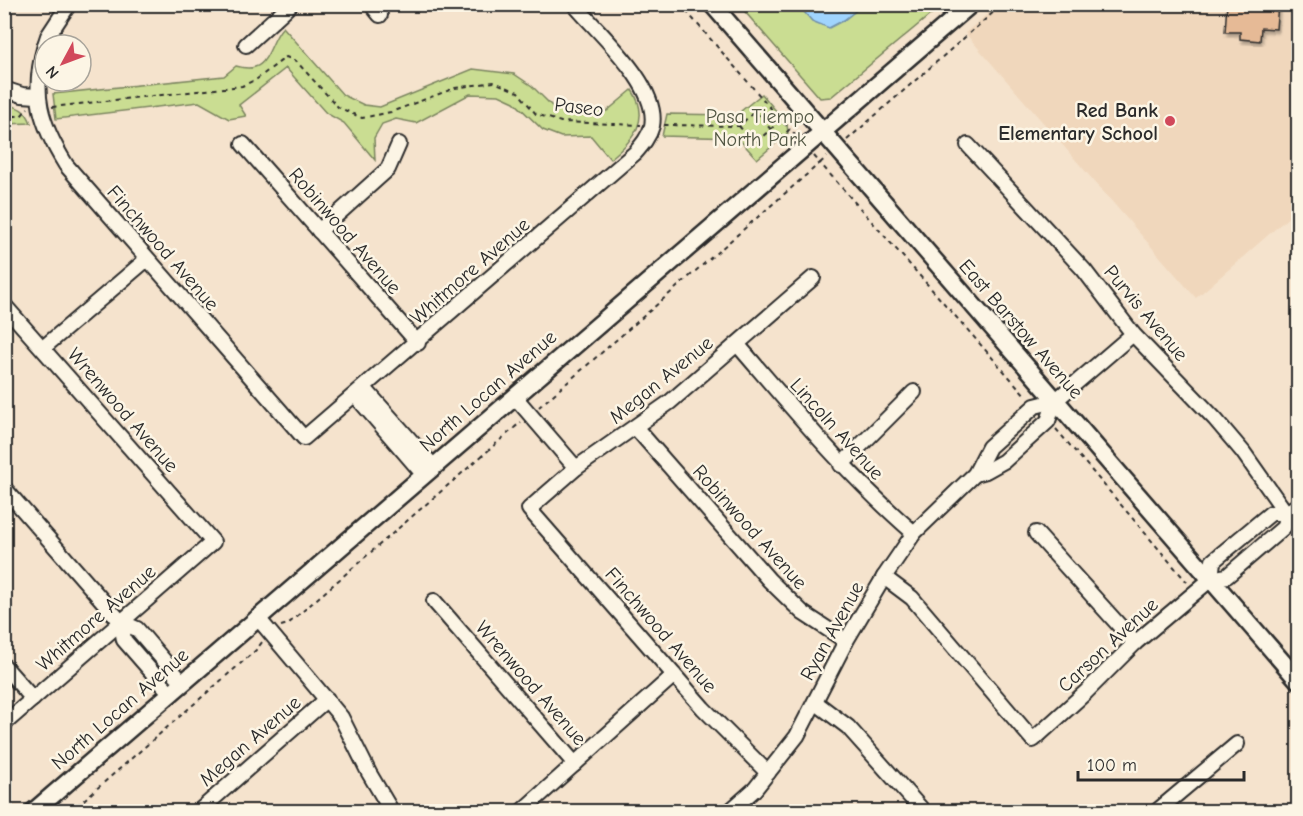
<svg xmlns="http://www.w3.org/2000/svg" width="1303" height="816" font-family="'Comic Neue',sans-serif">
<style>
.built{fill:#f0d7bc}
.green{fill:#cadd92;stroke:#7a845e;stroke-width:1.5}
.water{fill:#a0d4fe;stroke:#7190aa;stroke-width:1.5}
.building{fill:#e6ba96;stroke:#2b2b2b;stroke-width:1.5;filter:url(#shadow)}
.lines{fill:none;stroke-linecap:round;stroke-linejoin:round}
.minor-casing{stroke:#2b2b2b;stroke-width:18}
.tertiary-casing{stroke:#2b2b2b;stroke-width:21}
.path{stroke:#2b2b2b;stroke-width:2;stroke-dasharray:4.5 4.5;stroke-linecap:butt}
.minor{stroke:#fcf5e5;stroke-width:14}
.tertiary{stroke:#fcf5e5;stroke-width:16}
.poi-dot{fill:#d1495b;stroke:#fcf5e5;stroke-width:2}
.labels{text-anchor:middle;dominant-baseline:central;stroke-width:5;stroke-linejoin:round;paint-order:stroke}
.street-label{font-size:20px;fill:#2b2b2b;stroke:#fcf5e5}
.poi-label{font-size:20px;font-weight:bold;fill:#2b2b2b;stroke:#fcf5e5;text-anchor:end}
.park-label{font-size:20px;fill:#535845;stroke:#fcf5e5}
</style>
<defs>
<filter id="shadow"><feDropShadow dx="2" dy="3.5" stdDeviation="1.5" flood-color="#0004"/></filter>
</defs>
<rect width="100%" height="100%" fill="#f5e3cd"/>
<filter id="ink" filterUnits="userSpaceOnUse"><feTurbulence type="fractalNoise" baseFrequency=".0167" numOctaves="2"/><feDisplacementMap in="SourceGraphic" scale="12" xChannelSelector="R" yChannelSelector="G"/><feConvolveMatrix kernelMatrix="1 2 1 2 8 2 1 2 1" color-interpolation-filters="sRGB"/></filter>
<g filter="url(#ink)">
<polygon class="built" points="998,5 1298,5 1298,209 1196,298 965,33"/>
<g class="green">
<polygon points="739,5 942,5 831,97 820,98"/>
<path d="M283,27L343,95L364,105L380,107L473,69L514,74L532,86L555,109L607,111L632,90C651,119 634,140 610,159L591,136L561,137L543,130L514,102L499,95L470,94L416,123L396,119L382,124L374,138L375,160L344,123L326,113L286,68L239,105L246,116L229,119L199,102L56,119L53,94L224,76L236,66C271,77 267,43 283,27Z"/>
<polygon points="762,94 787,124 788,133 757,159 738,138 662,136 667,114 736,115"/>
<path d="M4,103C17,107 26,109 31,123L5,124Z"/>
</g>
<polygon class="water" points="798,5 863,5 844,20 829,28 812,21"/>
<polygon class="building" points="1227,4 1278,4 1276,29 1261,28 1260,41 1240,39 1240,32 1225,32"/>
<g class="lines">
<defs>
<g id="minor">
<polyline points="371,4 380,15"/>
<path d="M45,45C31,94 40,123 66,165L304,438L635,153C642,145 649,137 652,126C660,86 598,33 574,4"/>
<polyline points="45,45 48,36 69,4"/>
<polyline points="246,45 291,4"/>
<polyline points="4,89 22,95 37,96"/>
<polyline points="243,144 418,343"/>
<polyline points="968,145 1084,270 1133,334 1215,419 1243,452 1286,513"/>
<polyline points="319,231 388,169 399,144"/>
<polyline points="4,305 213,542 4,724"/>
<path d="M737,344C794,410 848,476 914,533"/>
<polyline points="43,348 146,260"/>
<polyline points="364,388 433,466"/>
<polyline points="355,395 423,474"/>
<polyline points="515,397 576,468"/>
<polyline points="636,428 769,580 803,613 846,641"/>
<polyline points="841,465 914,392"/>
<polyline points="975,474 986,471 1004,461 1048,421 1055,401 1133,334"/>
<polyline points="4,488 121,622 137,629 183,683"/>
<polyline points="1036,533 1135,643"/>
<polyline points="884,577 912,598 1033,740 1086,692 1135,643 1211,579 1227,576 1284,527 1286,513"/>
<polyline points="1211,579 1213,561 1271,513 1286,513 1298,505"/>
<polyline points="434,601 575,764"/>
<polyline points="257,617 341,717 369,773 392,812"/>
<polyline points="121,622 124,640 171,694"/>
<polyline points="4,666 33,699"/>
<polyline points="815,702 848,727 924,812"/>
<polyline points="768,773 703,708 529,509 576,468 670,402 813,278"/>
<polyline points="198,812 327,699"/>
<polyline points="521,812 674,675"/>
<polyline points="729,812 755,789 797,736 846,641 884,577 914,533 975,474 989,447 1035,406 1055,401"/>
<polyline points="1156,812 1237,744"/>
</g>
<g id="tertiary">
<polyline points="712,4 1298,680"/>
<polyline points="33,812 971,4"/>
</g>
</defs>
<use href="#minor" class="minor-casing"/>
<use href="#tertiary" class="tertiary-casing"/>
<g class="path">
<polyline points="680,4 781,120"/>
<polyline points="52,107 242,86 257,79 286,57 296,61 338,107 362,118 391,112 455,88 494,82 518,92 536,114 561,122 641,125"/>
<polyline points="4,116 21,116 28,108"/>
<polyline points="664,125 739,126 755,111 779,139 790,129 796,136"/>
<polyline points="739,126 754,144 781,120 790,129"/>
<polyline points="847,140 1003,4"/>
<polyline points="814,156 820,163 827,157"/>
<polyline points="539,407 820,163 1026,396"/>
<polyline points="1056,429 1187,582"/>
<polyline points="281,626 288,624 521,422"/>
<polyline points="70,812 256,650 263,641"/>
</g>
<use href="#minor" class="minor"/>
<use href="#tertiary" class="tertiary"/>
</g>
</g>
<circle class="poi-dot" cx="1170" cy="121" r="6"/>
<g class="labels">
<g class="street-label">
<text transform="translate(579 107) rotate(7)">Paseo</text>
<text transform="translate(345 231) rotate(49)">Robinwood Avenue</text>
<text transform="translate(163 248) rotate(49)">Finchwood Avenue</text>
<text transform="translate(470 271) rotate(-41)">Whitmore Avenue</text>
<text transform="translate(1146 313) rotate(50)">Purvis Avenue</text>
<text transform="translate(1021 329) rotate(49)">East Barstow Avenue</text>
<text transform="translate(661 380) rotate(-39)">Megan Avenue</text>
<text transform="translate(488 391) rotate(-41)">North Locan Avenue</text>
<text transform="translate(123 410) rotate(49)">Wrenwood Avenue</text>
<text transform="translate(837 429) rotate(48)">Lincoln Avenue</text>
<text transform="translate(750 527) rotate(48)">Robinwood Avenue</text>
<text transform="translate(96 618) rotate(-41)">Whitmore Avenue</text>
<text transform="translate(661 630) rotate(49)">Finchwood Avenue</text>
<text transform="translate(832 631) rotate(-61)">Ryan Avenue</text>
<text transform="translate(1108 645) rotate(-43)">Carson Avenue</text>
<text transform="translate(531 683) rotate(49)">Wrenwood Avenue</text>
<text transform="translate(120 709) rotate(-41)">North Locan Avenue</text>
<text transform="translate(250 741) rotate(-41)">Megan Avenue</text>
</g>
<g class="poi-label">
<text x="1158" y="110">Red Bank<tspan x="1158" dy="23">Elementary School</tspan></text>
</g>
<g class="park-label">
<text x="760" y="116">Pasa Tiempo<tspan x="760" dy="23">North Park</tspan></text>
</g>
</g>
<rect width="1303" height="816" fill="none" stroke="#fcf5e5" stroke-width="24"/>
<rect x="12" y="12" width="1279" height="792" fill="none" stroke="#2b2b2b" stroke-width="2" filter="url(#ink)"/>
<g transform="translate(63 63) rotate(229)"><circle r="28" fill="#fcf5e5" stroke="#a8a49b" stroke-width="1.5"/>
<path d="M0-4.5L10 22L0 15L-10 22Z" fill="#d1495b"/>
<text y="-9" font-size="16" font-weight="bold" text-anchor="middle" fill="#2b2b2b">N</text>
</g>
<path d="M1078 771v9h166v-9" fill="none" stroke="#2b2b2b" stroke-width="3"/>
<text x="1087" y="771" font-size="18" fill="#2b2b2b" stroke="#fcf5e5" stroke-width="4.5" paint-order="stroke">100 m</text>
</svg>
